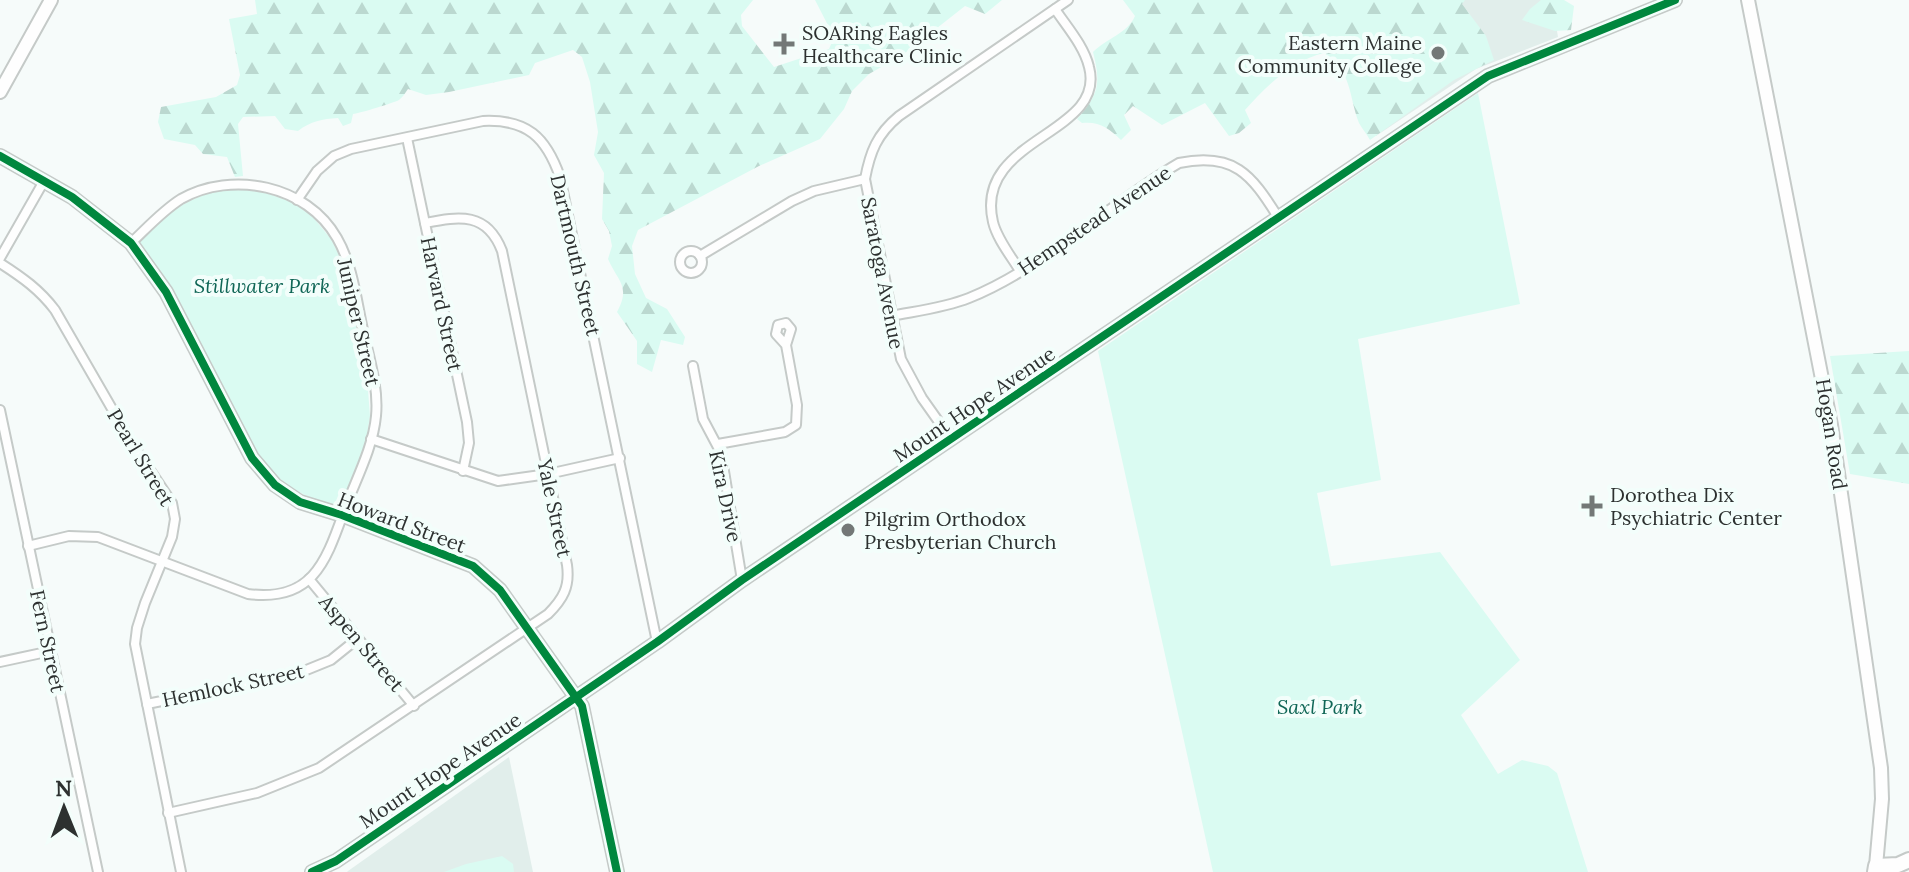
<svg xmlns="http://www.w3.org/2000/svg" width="1909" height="872" font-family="Lora,serif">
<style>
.built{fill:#e1eeeb}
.forest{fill:url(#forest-firs)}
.green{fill:#dafbf2}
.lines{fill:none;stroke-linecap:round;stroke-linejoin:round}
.street-casing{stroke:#c5cac8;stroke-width:12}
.secondary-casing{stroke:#c5cac8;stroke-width:16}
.primary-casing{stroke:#c5cac8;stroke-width:18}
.street{stroke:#fefefe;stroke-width:8}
.secondary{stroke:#fefefe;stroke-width:12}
.primary{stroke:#fefefe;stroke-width:14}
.cycleway-casing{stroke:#f3fefb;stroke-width:13}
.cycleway{stroke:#00873e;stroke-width:8}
.poi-dot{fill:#737877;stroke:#f3fefb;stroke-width:3}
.labels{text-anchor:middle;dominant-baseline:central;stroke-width:8;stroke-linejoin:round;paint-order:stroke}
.poi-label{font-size:20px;fill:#2d3130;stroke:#f3fefb;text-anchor:start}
.street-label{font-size:20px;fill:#2d3130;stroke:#f3fefb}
.park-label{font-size:20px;font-style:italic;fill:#106656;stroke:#f3fefb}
</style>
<defs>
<pattern id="forest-firs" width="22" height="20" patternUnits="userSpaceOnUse" patternTransform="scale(2)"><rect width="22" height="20" fill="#dafbf2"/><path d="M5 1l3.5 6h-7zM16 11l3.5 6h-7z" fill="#bbd8d0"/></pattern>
</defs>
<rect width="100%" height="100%" fill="#f6fbfa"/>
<g class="built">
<polygon points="1348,0 1552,0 1558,37 1476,69 1376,136"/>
<polygon points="509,757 533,872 347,872 348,871"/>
</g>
<g class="forest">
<path d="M255,0H753L741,15L742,26L774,67L829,49L834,37L815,0H1002L985,14L965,6L904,54L869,74L852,91L844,109L820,139L759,166L638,230L632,246L635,274L646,298L667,309L685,337L683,345L661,340L652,372L637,364V341L617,312C631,286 618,282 608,259L612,246L609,231L602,219L604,173L594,155L598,132L590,82L582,57L573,50L535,63L529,75L449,92L426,95L408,89C405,93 403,97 399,100C393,103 361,113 353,114L351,123L343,126L338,118C322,119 311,121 298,131L285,129L275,116L243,117L238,124L243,176L235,177L227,157L203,154L195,145L164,139L158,122L161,107L216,97L237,85L240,75L229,19L257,14Z"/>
<path d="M1123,0H1465L1462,4L1486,36L1494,60L1454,80L1370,140C1367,134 1362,129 1359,123C1348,94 1353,73 1324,53C1293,60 1265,87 1245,110L1251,123L1239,133L1229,136L1205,103L1162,125L1133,106L1124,115L1131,130L1121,140C1109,128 1099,121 1082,123L1077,119C1099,94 1101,84 1093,52C1107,38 1127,34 1135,16Z"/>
<polygon points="1541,0 1564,0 1574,6 1571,30 1555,31 1522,20 1530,9"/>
<polygon points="1909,351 1909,484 1850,474 1830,356"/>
</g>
<g class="green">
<polygon points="1478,93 1520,304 1358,339 1381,480 1317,493 1331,566 1440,552 1520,660 1461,715 1498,774 1522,760 1548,766 1557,773 1588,872 1213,872 1098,351"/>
<path d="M252,188L292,202L313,217L331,239L341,259L367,377L370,416L366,441L340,508C303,497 285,487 259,458L167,281L140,243L141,238C179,203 200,189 252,188Z"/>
<polygon points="502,856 513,864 514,872 444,872 466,864"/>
</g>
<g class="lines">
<defs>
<g id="street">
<polyline points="407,138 467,422 469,443 463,471"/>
<path d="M297,200L317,171L334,156L351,149L483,121C527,119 546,137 560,177L657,642"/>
<circle cx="691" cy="262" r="11"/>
<polyline points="700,256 792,201 814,191 865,179"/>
<polyline points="0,258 44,181"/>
<path d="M0,263C22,277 40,290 55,310L130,440L172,503L175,519L172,537L145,603L137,628L135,644L181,872"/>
<path d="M1020,271C1011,256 997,239 993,222C973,137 1107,135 1089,67C1084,46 1067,27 1055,9"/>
<path d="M891,316C916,311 944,308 969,298C1042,269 1110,203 1179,163C1234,152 1251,174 1278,217"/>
<polyline points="693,366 703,419 721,453 742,580"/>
<polyline points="0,410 98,872"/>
<polyline points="371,439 498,481 548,474 620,458"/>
<path d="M951,439L922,398L901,359L865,179C870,152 877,134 899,116L1068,0"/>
<polyline points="718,444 785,432 796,425 797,405 786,345 791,329 786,323 778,325 776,334 786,345"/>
<path d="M28,546L69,536L98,537L248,594C311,602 325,564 343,514C354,483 373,449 376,416C379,386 368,354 362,325C356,296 352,264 337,238C307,185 232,170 181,199C162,211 147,228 131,243"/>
<polyline points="309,579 414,706"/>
<polyline points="0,662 51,651"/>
<polyline points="147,704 299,673 331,660 357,639"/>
<path d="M168,813L257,793L319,768L548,614C563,599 570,587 567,565L502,251C487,212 460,216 425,223"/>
</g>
<g id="secondary">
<polyline points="1748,0 1831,425 1881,768 1882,799 1876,866"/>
<polyline points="0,92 51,0"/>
<polyline points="0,156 72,197 131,243 166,292 252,458 275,485 300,502 342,515 473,566 500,590 582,706 617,872"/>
<polyline points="312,872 336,861 657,642 742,580 1488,76 1675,0"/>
</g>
<polyline id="primary" points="1875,872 1876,866 1898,865 1909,860"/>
</defs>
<use href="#street" class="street-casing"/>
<use href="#secondary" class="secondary-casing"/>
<use href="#primary" class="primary-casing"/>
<use href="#street" class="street"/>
<use href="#secondary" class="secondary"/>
<use href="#primary" class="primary"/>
<defs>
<g id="cycleway">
<polyline points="0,156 72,197 131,243 166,292 252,458 275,485 300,502 342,515 473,566 500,590 582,706 617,872"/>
<polyline points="312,872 336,861 657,642 742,580 1488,76 1675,0"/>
</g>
</defs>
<use href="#cycleway" class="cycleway-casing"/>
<use href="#cycleway" class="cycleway"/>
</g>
<g class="poi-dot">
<path d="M780 32h8v8h8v8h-8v8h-8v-8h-8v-8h8z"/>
<circle cx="1438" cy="53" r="8"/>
<path d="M1588 494h8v8h8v8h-8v8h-8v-8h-8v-8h8z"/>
<circle cx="848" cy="530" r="8"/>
</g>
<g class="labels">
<g class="poi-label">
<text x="802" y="32">SOARing Eagles<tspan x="802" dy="23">Healthcare Clinic</tspan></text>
<text x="1422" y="42" text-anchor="end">Eastern Maine<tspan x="1422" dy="23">Community College</tspan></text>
<text x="1610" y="494">Dorothea Dix<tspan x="1610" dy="23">Psychiatric Center</tspan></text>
<text x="864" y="518">Pilgrim Orthodox<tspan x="864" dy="23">Presbyterian Church</tspan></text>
</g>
<g class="street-label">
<text transform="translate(1094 220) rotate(-34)">Hempstead Avenue</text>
<text transform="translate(576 255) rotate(77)">Dartmouth Street</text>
<text transform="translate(883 273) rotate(79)">Saratoga Avenue</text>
<text transform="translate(442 304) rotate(78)">Harvard Street</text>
<text transform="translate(359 322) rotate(77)">Juniper Street</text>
<text transform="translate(974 404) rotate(-34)">Mount Hope Avenue</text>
<text transform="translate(1832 434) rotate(81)">Hogan Road</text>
<text transform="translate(141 457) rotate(59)">Pearl Street</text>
<text transform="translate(726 496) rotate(78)">Kira Drive</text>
<text transform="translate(555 508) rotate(78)">Yale Street</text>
<text transform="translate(402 522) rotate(21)">Howard Street</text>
<text transform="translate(48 641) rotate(78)">Fern Street</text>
<text transform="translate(362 643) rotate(50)">Aspen Street</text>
<text transform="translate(233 685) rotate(-12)">Hemlock Street</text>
<text transform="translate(440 770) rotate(-34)">Mount Hope Avenue</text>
</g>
<g class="park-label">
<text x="262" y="285">Stillwater Park</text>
<text x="1320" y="706">Saxl Park</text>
</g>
</g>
<g transform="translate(64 808) rotate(359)" stroke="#f3fefb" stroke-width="6" paint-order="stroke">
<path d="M0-6L14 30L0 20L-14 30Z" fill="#2d3130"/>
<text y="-12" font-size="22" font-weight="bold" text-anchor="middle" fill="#2d3130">N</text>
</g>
</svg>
